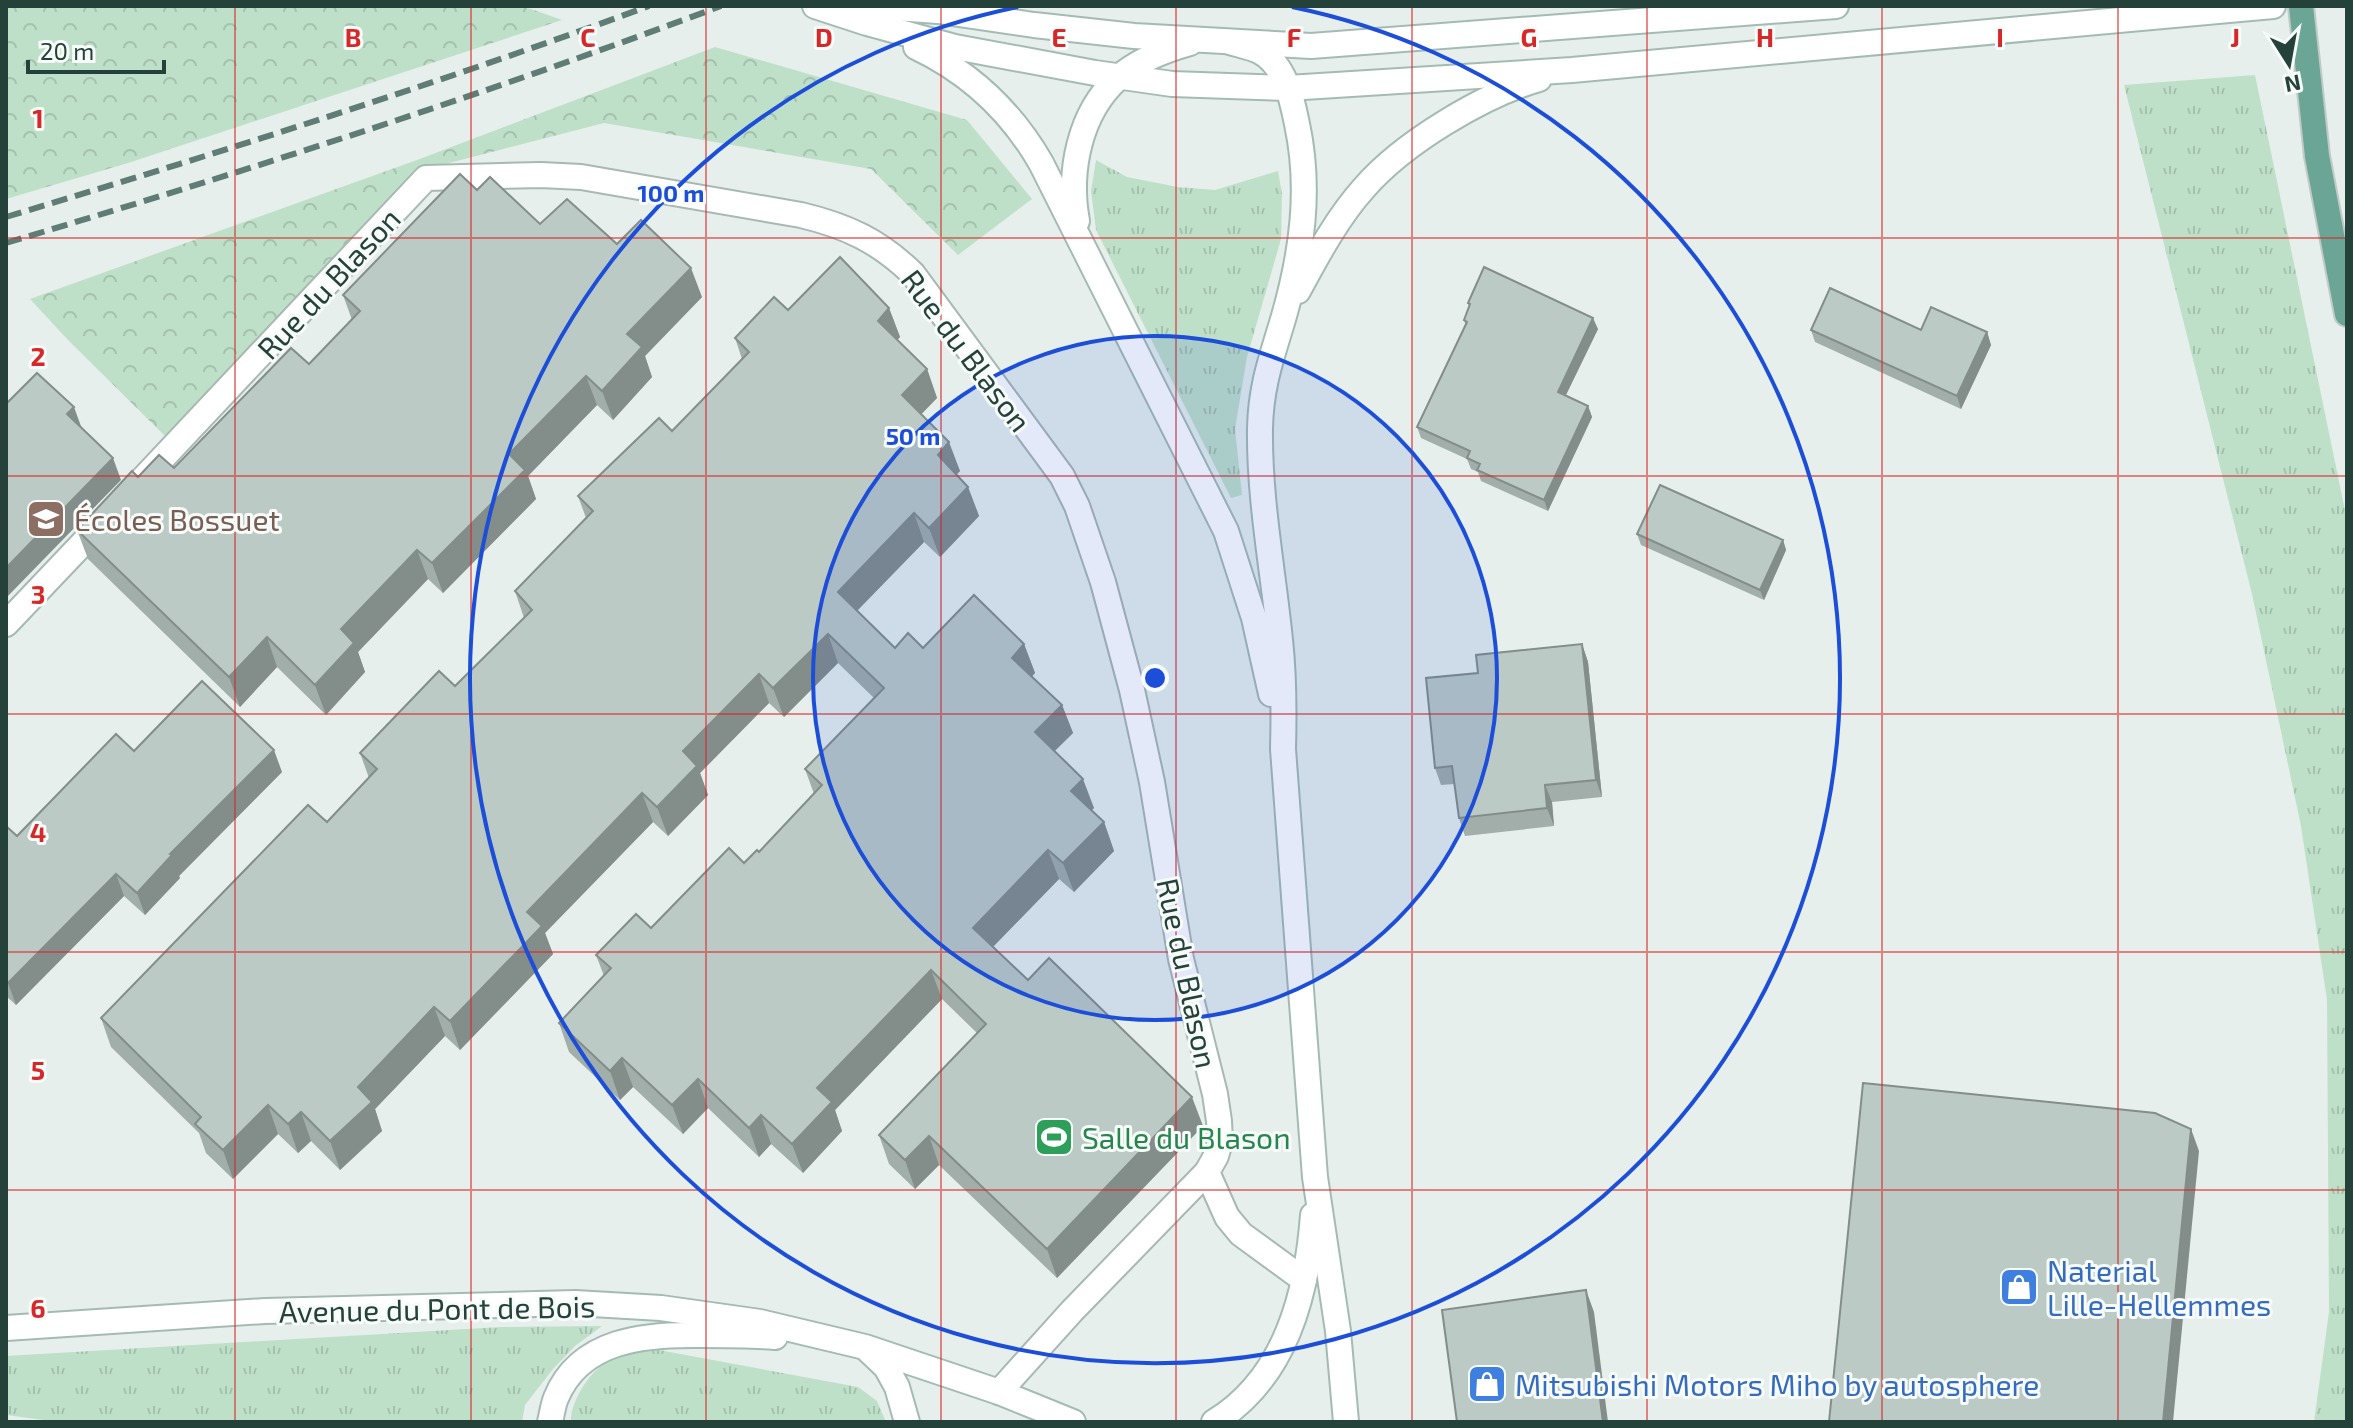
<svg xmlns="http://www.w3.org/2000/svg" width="2353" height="1428" font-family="'Exo 2',sans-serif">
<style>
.grass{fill:url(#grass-tufts)}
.forest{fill:url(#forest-crowns)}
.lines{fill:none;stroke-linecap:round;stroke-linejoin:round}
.street-casing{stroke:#a8b8b2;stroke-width:28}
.secondary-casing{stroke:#a4bbb3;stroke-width:28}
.primary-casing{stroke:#c2cac8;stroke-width:28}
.street{stroke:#fff;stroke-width:24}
.secondary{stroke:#fff;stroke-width:24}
.primary{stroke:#6aa596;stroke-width:24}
.rail{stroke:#5f7d75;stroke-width:6;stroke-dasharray:16 8;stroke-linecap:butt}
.wall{fill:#a1aea9}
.shaded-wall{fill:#838d89}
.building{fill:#bbcac4;stroke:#838d89;stroke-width:2}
.grid{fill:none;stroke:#d62828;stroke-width:2;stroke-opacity:0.55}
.ring{fill:none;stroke:#1d4ed8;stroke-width:4}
.labels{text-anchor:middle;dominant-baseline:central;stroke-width:6;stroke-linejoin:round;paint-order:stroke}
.street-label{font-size:30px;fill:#24423a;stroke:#f7fbf9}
.education-label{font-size:30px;fill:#785e54;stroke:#f7fbf9;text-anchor:start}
.leisure-label{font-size:30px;fill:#27864d;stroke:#f7fbf9;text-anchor:start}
.shop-label{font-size:30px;fill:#366cbe;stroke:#f7fbf9;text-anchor:start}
.grid-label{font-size:26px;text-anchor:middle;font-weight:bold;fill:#d62828;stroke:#f7fbf9;stroke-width:6;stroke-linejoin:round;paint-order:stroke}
.centre{fill:#1d4ed8;stroke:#f7fbf9;stroke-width:4}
.ring-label{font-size:24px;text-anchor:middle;font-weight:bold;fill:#1d4ed8;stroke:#f7fbf9;stroke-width:6;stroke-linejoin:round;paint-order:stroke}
</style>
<defs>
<pattern id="grass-tufts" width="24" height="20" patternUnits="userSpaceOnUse" patternTransform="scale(2)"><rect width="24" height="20" fill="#bfe0c8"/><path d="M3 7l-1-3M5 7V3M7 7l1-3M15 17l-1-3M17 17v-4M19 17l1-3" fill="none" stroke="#a4c1ad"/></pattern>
<pattern id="forest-crowns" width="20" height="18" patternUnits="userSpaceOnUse" patternTransform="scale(2)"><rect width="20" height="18" fill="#bfe0c8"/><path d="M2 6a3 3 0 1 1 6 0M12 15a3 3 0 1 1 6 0" fill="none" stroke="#a4c1ad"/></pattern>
</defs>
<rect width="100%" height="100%" fill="#e6efeb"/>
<g class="grass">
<polygon points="2255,75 2347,520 2347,1422 2314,1422 2329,1312 2327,1000 2301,826 2252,594 2124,85"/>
<polygon points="1096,160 1127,177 1178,187 1215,190 1278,171 1282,194 1281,239 1247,357 1235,429 1242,495 1231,498 1096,230 1091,191"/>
<polygon points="602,1326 575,1346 553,1369 525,1405 522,1422 59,1422 6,1415 6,1356 501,1327"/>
<path d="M659,1350L858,1387L877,1401L886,1422H571C570,1403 588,1374 604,1364C619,1354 642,1351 659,1350Z"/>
</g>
<g class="forest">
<polygon points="6,6 515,6 531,9 562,20 128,163 6,199"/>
<polygon points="715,47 967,120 1032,199 958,255 871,169 604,123 422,170 166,437 69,341 30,299 417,160"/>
</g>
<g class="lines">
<defs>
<g id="street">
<path d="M142,480L426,178L541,175L581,177L801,215C847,226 879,241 913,274L1062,476L1077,506L1103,582L1132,690L1152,782L1181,959L1215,1094L1219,1121L1220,1142L1216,1156L1207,1172L1227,1217L1241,1234L1304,1280"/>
<polyline points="6,624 103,522"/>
<polyline points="999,1392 1072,1311 1207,1172"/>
</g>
<g id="secondary">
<polyline points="815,6 867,23 955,47 1095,73 1172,84 1288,88 1572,70 2273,6"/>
<polyline points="867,6 938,11 1034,25 1134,36 1311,46 1836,6"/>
<path d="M1230,42C1240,45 1250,47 1259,51C1285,64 1292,99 1297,124C1311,189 1302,253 1284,316C1272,357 1261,384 1260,428C1259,499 1273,570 1280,640C1284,676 1284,712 1283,749L1315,1177L1338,1331L1346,1422"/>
<path d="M916,47C971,73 1011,111 1041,163L1226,531L1254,618L1271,694"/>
<path d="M1077,221C1068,172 1079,113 1118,78C1137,61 1165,50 1190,43"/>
<path d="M1298,291C1317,256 1337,218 1364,188C1403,143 1483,95 1539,79"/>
<polyline points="6,1328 265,1311 575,1303 661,1308 760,1322 865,1347 999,1392 1073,1422"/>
<polyline points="867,1349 886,1367 897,1387 907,1422"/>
<path d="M550,1422C552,1414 553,1405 556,1398C580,1339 646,1334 700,1335C725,1335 750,1335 775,1337"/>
<path d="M1214,1422C1286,1378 1307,1294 1313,1215"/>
</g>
<polyline id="primary" points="2301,6 2317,156 2347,314"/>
</defs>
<use href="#street" class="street-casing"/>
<use href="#secondary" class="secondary-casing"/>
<use href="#primary" class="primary-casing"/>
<use href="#street" class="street"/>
<use href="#secondary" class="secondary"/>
<use href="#primary" class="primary"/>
<g class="rail">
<path d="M6,217C222,152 437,84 649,6"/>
<path d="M6,243C247,171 486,94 721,6"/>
</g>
</g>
<g class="wall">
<polygon points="477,190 540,224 617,244 702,297 645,356 652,377 613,420 597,405 528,476 536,499 443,593 428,579 358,652 365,672 326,715 277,667 240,707 88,559 77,530 174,468 309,364 352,320 343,295"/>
<polygon points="1468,303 1598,329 1566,395 1588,406 1592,417 1548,511 1481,481 1478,472 1471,469 1467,459 1421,438 1417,427 1466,326 1464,320 1469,307"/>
<polygon points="889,308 900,337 897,339 927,369 937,398 921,414 960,471 956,474 968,487 979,516 940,557 924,542 857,611 895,648 1024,644 1035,673 1032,676 1062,705 1073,733 1055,751 1094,808 1091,810 1104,822 1114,851 1074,892 1059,879 993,947 1028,980 1203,1126 1057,1278 939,1165 915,1189 889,1164 879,1135 977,1033 942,999 835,1110 842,1131 803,1173 771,1144 759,1157 708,1108 683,1134 633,1087 620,1100 569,1052 559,1023 604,976 596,955 651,928 759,852 814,794 805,769 874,698 838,663 784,717 769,703 700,773 708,795 668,836 653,822 545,933 553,954 460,1050 445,1036 375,1109 382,1131 340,1170 311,1141 298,1153 278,1134 233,1179 206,1153 199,1133 111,1047 101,1018 327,822 369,778 360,753 455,686 524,618 515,591 586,518 578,496 672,431 742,359 735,338 788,310"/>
<polygon points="1811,330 1921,330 1987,332 1991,345 1961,409 1815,342"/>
<polygon points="1637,534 1783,540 1786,550 1764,600 1641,545"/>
<polygon points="1582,644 1588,662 1602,797 1552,802 1554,826 1465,836 1459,818 1454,784 1441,785 1435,768 1478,673"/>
<polygon points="134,751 282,772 179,876 180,878 145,915 124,896 16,1005 6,996 6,826 17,836"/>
</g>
<g class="shaded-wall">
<polygon points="691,268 702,297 645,356 652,377 613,420 602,391 627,334"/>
<polygon points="889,308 900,337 889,350 878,321"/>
<polygon points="1593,318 1598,329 1562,403 1558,392"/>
<polygon points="1987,332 1991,345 1961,409 1957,396"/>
<polygon points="927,369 937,398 912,424 902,395"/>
<polygon points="586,376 597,405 528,476 536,499 443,593 432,563 509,454"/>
<polygon points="1588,406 1592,417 1548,511 1544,500"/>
<polygon points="74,407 82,429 67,414"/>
<polygon points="949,442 960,471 948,484 938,455"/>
<polygon points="113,458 121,480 6,598 6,568"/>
<polygon points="968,487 979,516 940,557 929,528"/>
<polygon points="914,513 924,542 848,620 838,592"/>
<polygon points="1783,540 1786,550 1764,600 1760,590"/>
<polygon points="417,550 428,579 358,652 365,672 326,715 315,685 341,629"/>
<polygon points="828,634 838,663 784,717 773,688"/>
<polygon points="267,637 277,667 240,707 229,677"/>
<polygon points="1024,644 1035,673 1023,686 1012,658"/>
<polygon points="1582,644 1588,662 1602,797 1596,780"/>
<polygon points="759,674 769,703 700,773 708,795 668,836 657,807 683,751"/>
<polygon points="1062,705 1073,733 1045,760 1035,732"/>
<polygon points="274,750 282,772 179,876 180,878 145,915 137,893 170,854"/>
<polygon points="1083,779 1094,808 1082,820 1071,791"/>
<polygon points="1545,785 1552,802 1554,826 1547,808"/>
<polygon points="642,793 653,822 545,933 553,954 460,1050 450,1021 527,912"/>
<polygon points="1104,822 1114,851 1074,892 1063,863"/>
<polygon points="1048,850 1059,879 983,957 973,928"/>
<polygon points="116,874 124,896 16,1005 8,983"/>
<polygon points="931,970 942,999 835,1110 842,1131 803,1173 792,1144 817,1088"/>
<polygon points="434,1007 445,1036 375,1109 382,1131 340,1170 330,1141 358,1087"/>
<polygon points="622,1058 633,1087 620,1100 610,1071"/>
<polygon points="698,1079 708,1108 683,1134 672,1105"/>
<polygon points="1192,1097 1203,1126 1057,1278 1047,1249"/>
<polygon points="268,1105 278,1134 233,1179 223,1150"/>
<polygon points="301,1112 311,1141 298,1153 288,1124"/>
<polygon points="761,1115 771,1144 759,1157 749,1128"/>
<polygon points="2191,1129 2199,1151 2173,1422 2163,1422"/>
<polygon points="929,1136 939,1165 915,1189 905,1160"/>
<polygon points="1586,1290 1594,1312 1608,1422 1603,1422"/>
</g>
<g class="building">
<polygon points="460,174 477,190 490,177 540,224 567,199 617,244 641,220 691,268 627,334 642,347 602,391 586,376 509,454 525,470 432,563 417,550 341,629 354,643 315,685 267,637 229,677 77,530 132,471 138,477 159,455 174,468 291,348 309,364 360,311 343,295"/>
<polygon points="840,257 889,308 878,321 927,369 902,395 949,442 938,455 968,487 929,528 914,513 838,592 895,648 908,633 923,648 974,595 1024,644 1012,658 1062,705 1035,732 1083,779 1071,791 1104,822 1063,863 1048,850 973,928 1028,980 1049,958 1192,1097 1047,1249 929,1136 905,1160 879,1135 986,1024 931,970 817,1088 832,1102 792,1144 761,1115 749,1128 698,1079 672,1105 622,1058 610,1071 559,1023 611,968 596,955 636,914 651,928 729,848 744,863 757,850 759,852 822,785 805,769 884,688 828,634 773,688 759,674 683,751 697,766 657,807 642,793 527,912 542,926 450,1021 434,1007 358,1087 372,1102 330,1141 301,1112 288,1124 268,1105 223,1150 195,1124 201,1117 101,1018 308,805 327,822 377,769 360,753 439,671 455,686 532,610 515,591 593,511 578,496 659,418 672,431 749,352 735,338 774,297 788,310"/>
<polygon points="1484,267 1593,318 1558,392 1588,406 1544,500 1477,470 1480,464 1467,458 1470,451 1417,427 1467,322 1464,320 1470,304 1468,303"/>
<polygon points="1830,288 1921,330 1931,307 1987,332 1957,396 1811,330"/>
<polygon points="37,373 74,407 67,414 113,458 6,568 6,404"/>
<polygon points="1660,485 1783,540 1760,590 1637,534"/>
<polygon points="1582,644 1596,780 1545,785 1547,808 1459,818 1452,766 1435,768 1426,678 1478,673 1476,655"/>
<polygon points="202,681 274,750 170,854 172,855 137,893 116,874 8,983 6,981 6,826 17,836 116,734 134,751"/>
<polygon points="1863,1083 2155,1113 2191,1129 2163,1422 1829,1422"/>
<polygon points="1586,1290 1603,1422 1457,1422 1442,1310"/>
</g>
<path class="grid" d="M235,6V1422M471,6V1422M706,6V1422M941,6V1422M1176,6V1422M1412,6V1422M1647,6V1422M1882,6V1422M2118,6V1422M6,238H2347M6,476H2347M6,714H2347M6,952H2347M6,1190H2347"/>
<circle cx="1155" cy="678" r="342" fill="#1d4ed8" fill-opacity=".12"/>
<g class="ring">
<circle cx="1155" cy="678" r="342"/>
<path d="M1292 7A685 685 0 1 1 1018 7"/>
</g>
<defs>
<symbol id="school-square" viewBox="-11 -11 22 22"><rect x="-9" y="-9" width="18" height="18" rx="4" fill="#8d6e63" stroke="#f7fbf9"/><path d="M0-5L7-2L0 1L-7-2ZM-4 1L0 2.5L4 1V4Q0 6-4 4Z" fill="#fff"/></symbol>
<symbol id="stadium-square" viewBox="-11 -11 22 22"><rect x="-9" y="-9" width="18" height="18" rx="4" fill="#2e9e5b" stroke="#f7fbf9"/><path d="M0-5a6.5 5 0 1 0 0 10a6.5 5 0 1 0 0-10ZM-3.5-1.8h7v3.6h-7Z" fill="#fff"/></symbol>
<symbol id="shop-square" viewBox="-11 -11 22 22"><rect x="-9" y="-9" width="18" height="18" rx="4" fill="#3f7fe0" stroke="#f7fbf9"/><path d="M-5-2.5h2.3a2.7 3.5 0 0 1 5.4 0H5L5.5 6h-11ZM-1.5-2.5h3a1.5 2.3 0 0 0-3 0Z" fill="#fff"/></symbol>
</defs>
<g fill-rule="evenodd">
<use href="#school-square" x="24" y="497" width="44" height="44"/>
<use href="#stadium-square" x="1032" y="1115" width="44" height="44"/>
<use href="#shop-square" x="1997" y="1265" width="44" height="44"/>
<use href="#shop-square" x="1465" y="1362" width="44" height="44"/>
</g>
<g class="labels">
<g class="street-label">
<text transform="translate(328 283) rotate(-47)">Rue du Blason</text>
<text transform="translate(967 350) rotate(53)">Rue du Blason</text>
<text transform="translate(1188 973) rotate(78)">Rue du Blason</text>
<text transform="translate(437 1308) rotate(-1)">Avenue du Pont de Bois</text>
</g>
<g class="education-label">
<text x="74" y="519">Écoles Bossuet</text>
</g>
<g class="leisure-label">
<text x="1082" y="1137">Salle du Blason</text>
</g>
<g class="shop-label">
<text x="2047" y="1270">Naterial<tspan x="2047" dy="34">Lille-Hellemmes</tspan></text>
<text x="1515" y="1384">Mitsubishi Motors Miho by autosphere</text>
</g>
</g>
<g class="grid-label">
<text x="353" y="47">B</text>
<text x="588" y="47">C</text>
<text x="824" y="47">D</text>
<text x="1059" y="47">E</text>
<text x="1294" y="47">F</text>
<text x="1529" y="47">G</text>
<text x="1765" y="47">H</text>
<text x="2000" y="47">I</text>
<text x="2235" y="47">J</text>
<text x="38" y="128">1</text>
<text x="38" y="366">2</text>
<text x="38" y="604">3</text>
<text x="38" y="842">4</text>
<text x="38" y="1080">5</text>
<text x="38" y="1318">6</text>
</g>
<circle cx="1155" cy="678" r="12" class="centre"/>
<g class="ring-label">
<text x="671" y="202">100 m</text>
<text x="913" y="445">50 m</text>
</g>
<rect width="2353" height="1428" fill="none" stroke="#24423a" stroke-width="16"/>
<g transform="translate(2289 64) rotate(169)" stroke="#f7fbf9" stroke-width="6" paint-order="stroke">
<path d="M0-6L14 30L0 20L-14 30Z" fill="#24423a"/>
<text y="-12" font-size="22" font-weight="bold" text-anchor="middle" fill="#24423a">N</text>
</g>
<path d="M28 60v12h136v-12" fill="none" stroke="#24423a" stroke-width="4"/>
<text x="40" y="60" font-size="24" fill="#24423a" stroke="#f7fbf9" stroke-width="6" paint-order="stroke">20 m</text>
</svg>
